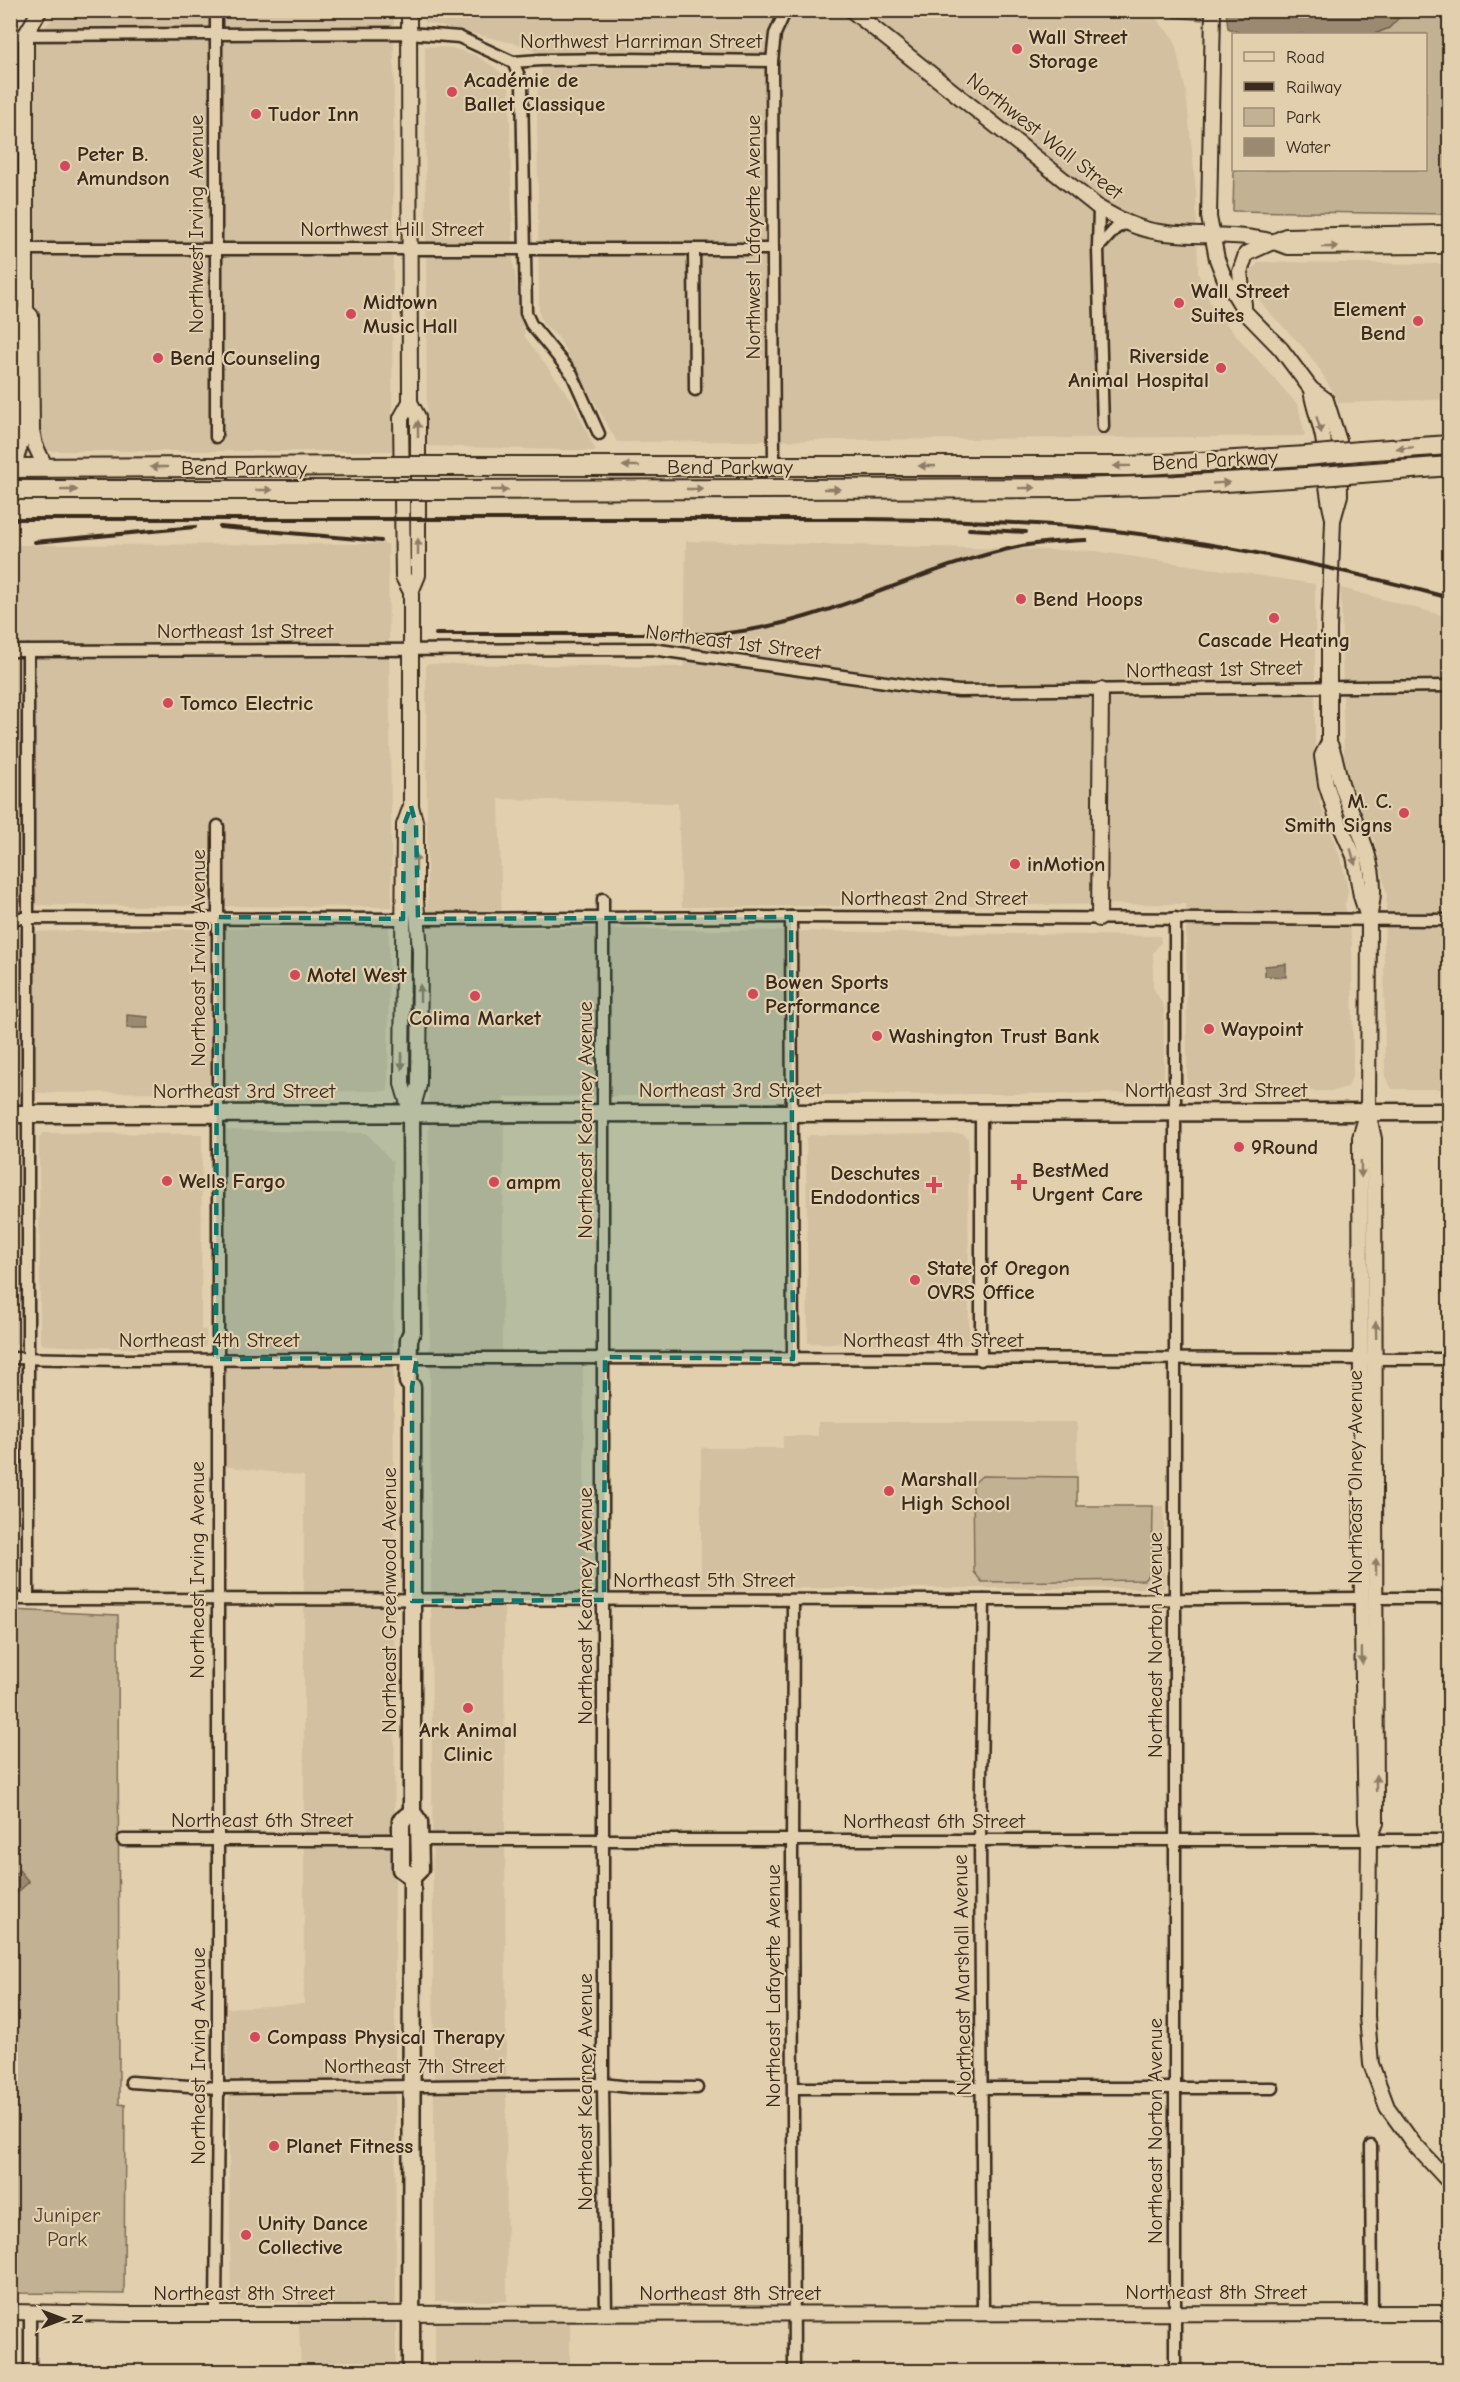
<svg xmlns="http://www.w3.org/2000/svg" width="1460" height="2382" font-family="'Comic Neue',sans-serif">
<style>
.built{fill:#d2c0a0}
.green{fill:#c3b193;stroke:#7f6e58;stroke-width:1.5}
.water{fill:#9b8a71;stroke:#756450;stroke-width:1.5}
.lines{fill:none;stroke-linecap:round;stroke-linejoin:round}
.street-casing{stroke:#3b2a1e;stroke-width:15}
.secondary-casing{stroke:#3b2a1e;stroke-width:18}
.primary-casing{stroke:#3b2a1e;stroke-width:21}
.highway-casing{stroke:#3b2a1e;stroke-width:22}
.street{stroke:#e1cfad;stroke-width:10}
.secondary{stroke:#e1cfad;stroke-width:14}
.primary{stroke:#e1cfad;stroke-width:16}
.highway{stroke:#e1cfad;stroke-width:18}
.rail{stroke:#3b2a1e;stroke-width:4}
.highway-bridge-casing{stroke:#3b2a1e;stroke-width:22;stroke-linecap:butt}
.highway-bridge{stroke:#e1cfad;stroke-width:18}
.oneway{fill:#8e7c66}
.marked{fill:#0f766e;fill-opacity:0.2;stroke:#0f766e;stroke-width:4.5;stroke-dasharray:12 8;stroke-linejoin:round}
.poi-dot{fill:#d1495b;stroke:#e1cfad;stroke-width:2}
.labels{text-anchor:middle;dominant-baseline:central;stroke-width:4.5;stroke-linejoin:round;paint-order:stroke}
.poi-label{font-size:21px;font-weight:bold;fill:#3b2a1e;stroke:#e1cfad;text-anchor:start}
.street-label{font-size:21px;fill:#3b2a1e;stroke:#e1cfad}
.park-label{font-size:21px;fill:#4f3e30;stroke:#e1cfad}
</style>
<rect width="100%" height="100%" fill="#e1cfad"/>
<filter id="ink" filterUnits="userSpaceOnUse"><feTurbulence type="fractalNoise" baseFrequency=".0167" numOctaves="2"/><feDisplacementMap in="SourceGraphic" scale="12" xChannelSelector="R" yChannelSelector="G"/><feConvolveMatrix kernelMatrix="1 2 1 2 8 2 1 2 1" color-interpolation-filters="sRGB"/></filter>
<g filter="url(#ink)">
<g class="built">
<polygon points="58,11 394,11 392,451 11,451 10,42 34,41"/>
<polygon points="424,11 1149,11 1174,39 1186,92 1196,191 1198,273 1209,301 1232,331 1298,405 1305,436 617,442 558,337 544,325 539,314 537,94 542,71 533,50 526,46 424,22"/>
<polygon points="425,46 452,48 475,55 493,66 509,80 513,262 525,337 572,400 596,451 427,446"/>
<polygon points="1259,262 1449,264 1449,399 1339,403 1320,370 1304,348 1267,310 1251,289 1250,272"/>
<polygon points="686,541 1095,551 1315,584 1315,766 1320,803 1343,865 1348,891 1345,905 1352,942 1353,1074 1348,1087 1333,1091 1195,1091 1187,1084 1186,904 682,907 678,803 499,799 502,927 1160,936 1161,942 1153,953 1153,987 1164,1007 1164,1080 1159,1088 1150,1088 1149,1093 504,1097 502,1365 583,1364 586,1593 504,1592 507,2301 435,2301 426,664 684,667"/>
<polygon points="388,544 392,907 11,905 11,545"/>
<polygon points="1341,588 1449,617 1449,1089 1392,1089 1385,1076 1384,943 1387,895 1374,839 1357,804 1344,756"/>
<polygon points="389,926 388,1091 11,1093 10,932"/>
<polygon points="226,1130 367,1133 393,1163 396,2371 301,2371 298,2301 231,2301 227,2008 304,2004 304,1476 223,1466"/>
<polygon points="43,1133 202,1134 201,1330 206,1330 206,1346 202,1349 128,1348 44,1345 40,1341 39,1138"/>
<polygon points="10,1134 13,1134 17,1343 10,1343"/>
<polygon points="963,1134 968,1138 969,1342 965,1345 808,1343 806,1138 810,1135"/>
<polygon points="818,1422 1077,1422 1077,1506 1164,1506 1164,1588 701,1588 701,1448 783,1448 783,1436 818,1436"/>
<rect x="435" y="2323" width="135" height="48"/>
</g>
<g class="green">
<polygon points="1169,11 1202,11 1202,20 1174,17"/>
<polygon points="1405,11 1449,11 1449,214 1233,211 1234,170 1426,170 1426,34 1374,34 1389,28"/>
<polygon points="982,1476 1077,1477 1077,1506 1153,1506 1152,1571 1144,1580 982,1582 974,1572 973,1484"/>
<polygon points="11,1610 118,1615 119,2104 125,2105 124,2294 11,2293"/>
</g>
<g class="water">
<polygon points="1226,11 1226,10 1405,11 1389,28 1374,34 1242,34 1228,28"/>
<polygon points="1286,964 1286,977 1265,976 1265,966"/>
<polygon points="127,1015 148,1017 148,1028 127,1028"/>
<polygon points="19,1870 29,1882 11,1898 11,1878"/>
</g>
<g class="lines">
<defs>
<g id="street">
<polyline points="10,35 409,33 459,37 513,62 541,60 624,59 772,61"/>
<polyline points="513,62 522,83 526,313 531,324 572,374 599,434"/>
<polyline points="1099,208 1098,248 1103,427"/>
<polyline points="1098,248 1115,229 1125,223"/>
<polyline points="10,249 773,249"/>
<polyline points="694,249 695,390"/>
<polyline points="216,437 216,10"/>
<polyline points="774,466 772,61 775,34 786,10"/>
<polyline points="10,651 652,649 928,688 959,691 1450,686"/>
<polyline points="603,899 603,2084 606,2314"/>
<polyline points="791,917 793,1359"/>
<polyline points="10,918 403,919"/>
<polyline points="418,919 791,917 1450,920"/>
<polyline points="10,1358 122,1360 409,1359"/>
<polyline points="417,1358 1450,1359"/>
<polyline points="981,1360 981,1113"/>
<polyline points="1376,1598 1450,1598"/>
<polyline points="10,1599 1076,1600 1362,1598"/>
<polyline points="28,1599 28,651"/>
<polyline points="793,1600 792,1854 794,2372"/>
<polyline points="123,1840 401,1840"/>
<polyline points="419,1840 1450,1840"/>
<polyline points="131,2082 218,2088 603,2084 629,2087 697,2088"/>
<polyline points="794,2088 1273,2088"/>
<polyline points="1371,2146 1372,2313"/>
<polyline points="30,2312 30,2372"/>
<polyline points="983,2313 980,1840 984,1600"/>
<polyline points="216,2314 218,2088 218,826"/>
<polyline points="1175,2372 1175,918"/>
</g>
<g id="secondary">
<polyline points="409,10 410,402 401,418 403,577 411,592"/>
<path d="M851,10L1099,208C1118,219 1137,229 1159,232C1202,239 1248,230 1288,247L1439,246L1450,244"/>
<polyline points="1213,10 1209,217 1217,259 1224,277 1246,313 1281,349 1311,389 1326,400 1339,441 1340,495 1333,520 1329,629 1329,742 1322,756 1326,784 1337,818 1354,856 1361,896 1368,918"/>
<polyline points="1244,305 1240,272 1246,254 1286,236 1439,233 1450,235"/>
<polyline points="26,311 31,316 32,430 35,445 46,468"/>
<path d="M1311,389C1313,408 1322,425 1324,444C1326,469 1326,493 1333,518"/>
<polyline points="410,402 418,417 418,575 411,592 411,806 416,825 416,900 420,951 419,1085 411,1114"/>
<polyline points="13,468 21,443 21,316 26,311 26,34 40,10"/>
<path d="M1329,742C1336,756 1337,771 1342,786C1353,820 1374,855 1373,892C1373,901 1370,911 1369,920L1368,1112L1374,1139V1157L1376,1823L1369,1840"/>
<polyline points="411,806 404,825 402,1084 411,1114"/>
<polyline points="1099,919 1101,690"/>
<polyline points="1367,1114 1360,1138 1362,1633 1366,1822 1369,1840 1367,2016 1371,2064 1387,2107 1413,2143 1450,2183"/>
<polyline points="10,2312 129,2314 1450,2313"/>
</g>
<g id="primary">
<polyline points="10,1114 1450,1112"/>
<polyline points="412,1877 401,1869 401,1821 412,1812"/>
<polyline points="411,2372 412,1877 420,1869 419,1822 412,1812 412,1387 408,1382 409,1339 412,1332 411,1114"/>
</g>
<g id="highway">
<polyline points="1360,451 1450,445"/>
<polyline points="441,466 1128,466 1306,456"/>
<polyline points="10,468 385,466"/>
<polyline points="1361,473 1450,466"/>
<polyline points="10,490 386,490"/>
<polyline points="441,490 1073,488 1176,485 1307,477"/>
</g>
</defs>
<use href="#street" class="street-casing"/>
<use href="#secondary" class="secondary-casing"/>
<use href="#primary" class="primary-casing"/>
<use href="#highway" class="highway-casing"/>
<use href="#street" class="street"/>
<use href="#secondary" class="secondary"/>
<use href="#primary" class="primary"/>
<use href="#highway" class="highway"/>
<g class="rail">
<path d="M10,519H864C935,520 1007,521 1078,527C1204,539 1328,565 1450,598"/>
<polyline points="220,527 381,541"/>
<polyline points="969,529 1026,532"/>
<polyline points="35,542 195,527"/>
<path d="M436,634H714C822,627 913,569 1017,547C1040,542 1063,541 1086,540"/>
</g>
<defs>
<g id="highway-bridge">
<polyline points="1306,456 1360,451"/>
<polyline points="385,466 441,466"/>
<polyline points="1307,477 1361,473"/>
<polyline points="386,490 441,490"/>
</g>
</defs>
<use href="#highway-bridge" class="highway-bridge-casing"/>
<use href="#highway-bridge" class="highway-bridge"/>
</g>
<defs><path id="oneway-solid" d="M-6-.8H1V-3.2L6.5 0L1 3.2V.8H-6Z" transform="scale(1.5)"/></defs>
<g class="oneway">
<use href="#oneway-solid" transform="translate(1330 247) rotate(-1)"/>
<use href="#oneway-solid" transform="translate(1319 425) rotate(73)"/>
<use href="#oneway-solid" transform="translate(418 429) rotate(-90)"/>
<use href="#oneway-solid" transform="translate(1405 448) rotate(176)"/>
<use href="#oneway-solid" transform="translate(631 466) rotate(180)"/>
<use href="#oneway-solid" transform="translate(927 466) rotate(-180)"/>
<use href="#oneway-solid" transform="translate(1122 466) rotate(179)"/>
<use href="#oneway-solid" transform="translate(159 467) rotate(180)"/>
<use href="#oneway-solid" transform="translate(1221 483) rotate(-3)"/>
<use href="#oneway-solid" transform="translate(1027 488) rotate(-1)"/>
<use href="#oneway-solid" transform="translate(695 489)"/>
<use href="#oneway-solid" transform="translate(832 489)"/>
<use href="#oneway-solid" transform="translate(69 490)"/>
<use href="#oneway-solid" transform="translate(264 490)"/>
<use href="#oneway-solid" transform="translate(500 490)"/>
<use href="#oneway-solid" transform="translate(418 547) rotate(-90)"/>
<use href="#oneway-solid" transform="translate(1353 857) rotate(74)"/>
<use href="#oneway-solid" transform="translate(416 862) rotate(-90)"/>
<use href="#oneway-solid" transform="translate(420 993) rotate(-90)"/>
<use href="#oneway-solid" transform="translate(402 1061) rotate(90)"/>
<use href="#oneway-solid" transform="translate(1361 1169) rotate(89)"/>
<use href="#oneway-solid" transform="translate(1376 1330) rotate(-91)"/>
<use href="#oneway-solid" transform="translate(1376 1567) rotate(-90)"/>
<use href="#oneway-solid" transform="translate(1362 1656) rotate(89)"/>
<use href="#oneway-solid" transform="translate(1376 1783) rotate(-91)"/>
</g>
</g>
<path class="marked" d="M411,806L416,825L418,919L791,917L793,1359L605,1357L604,1600L412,1601V1387L417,1358L216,1359L217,917L403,919L404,825Z"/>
<g class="poi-dot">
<circle cx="1017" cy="49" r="6"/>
<circle cx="452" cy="92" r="6"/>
<circle cx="256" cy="114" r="6"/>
<circle cx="65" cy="166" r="6"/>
<circle cx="1179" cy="303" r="6"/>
<circle cx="351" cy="314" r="6"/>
<circle cx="1418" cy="321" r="6"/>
<circle cx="158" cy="358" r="6"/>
<circle cx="1221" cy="368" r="6"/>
<circle cx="1021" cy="599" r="6"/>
<circle cx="1274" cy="618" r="6"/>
<circle cx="168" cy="703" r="6"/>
<circle cx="1404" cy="813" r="6"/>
<circle cx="1015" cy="864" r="6"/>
<circle cx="295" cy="975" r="6"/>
<circle cx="753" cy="994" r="6"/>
<circle cx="475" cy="996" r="6"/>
<circle cx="1209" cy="1029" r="6"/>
<circle cx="877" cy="1036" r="6"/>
<circle cx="1239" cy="1147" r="6"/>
<circle cx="167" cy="1181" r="6"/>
<circle cx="494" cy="1182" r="6"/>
<path d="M1016 1173h6v6h6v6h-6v6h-6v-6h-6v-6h6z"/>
<path d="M931 1176h6v6h6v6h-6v6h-6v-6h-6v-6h6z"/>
<circle cx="915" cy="1280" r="6"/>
<circle cx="889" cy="1491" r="6"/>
<circle cx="468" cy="1708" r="6"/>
<circle cx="255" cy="2037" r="6"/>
<circle cx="274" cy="2146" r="6"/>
<circle cx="246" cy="2235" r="6"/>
</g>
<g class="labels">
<g class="poi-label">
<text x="1029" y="37">Wall Street<tspan x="1029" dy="24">Storage</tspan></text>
<text x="464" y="80">Académie de<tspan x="464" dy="24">Ballet Classique</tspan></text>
<text x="268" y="114">Tudor Inn</text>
<text x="77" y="154">Peter B.<tspan x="77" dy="24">Amundson</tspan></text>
<text x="1191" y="291">Wall Street<tspan x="1191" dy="24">Suites</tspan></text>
<text x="363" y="302">Midtown<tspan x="363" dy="24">Music Hall</tspan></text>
<text x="1406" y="309" text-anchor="end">Element<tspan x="1406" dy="24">Bend</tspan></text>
<text x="1209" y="356" text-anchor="end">Riverside<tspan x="1209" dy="24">Animal Hospital</tspan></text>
<text x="170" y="358">Bend Counseling</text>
<text x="1033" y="599">Bend Hoops</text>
<text x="1274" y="640" text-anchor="middle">Cascade Heating</text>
<text x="180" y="703">Tomco Electric</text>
<text x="1392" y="801" text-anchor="end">M. C.<tspan x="1392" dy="24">Smith Signs</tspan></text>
<text x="1027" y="864">inMotion</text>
<text x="307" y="975">Motel West</text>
<text x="765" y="982">Bowen Sports<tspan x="765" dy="24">Performance</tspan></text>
<text x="475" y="1018" text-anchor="middle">Colima Market</text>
<text x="1221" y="1029">Waypoint</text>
<text x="889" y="1036">Washington Trust Bank</text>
<text x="1251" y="1147">9Round</text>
<text x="1032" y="1170">BestMed<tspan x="1032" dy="24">Urgent Care</tspan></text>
<text x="920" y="1173" text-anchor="end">Deschutes<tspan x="920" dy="24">Endodontics</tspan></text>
<text x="179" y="1181">Wells Fargo</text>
<text x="506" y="1182">ampm</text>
<text x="927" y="1268">State of Oregon<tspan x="927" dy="24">OVRS Office</tspan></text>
<text x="901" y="1479">Marshall<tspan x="901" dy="24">High School</tspan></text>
<text x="468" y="1730" text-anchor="middle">Ark Animal<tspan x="468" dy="24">Clinic</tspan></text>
<text x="267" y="2037">Compass Physical Therapy</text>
<text x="286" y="2146">Planet Fitness</text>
<text x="258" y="2223">Unity Dance<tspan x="258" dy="24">Collective</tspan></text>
</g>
<g class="street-label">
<text x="641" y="41">Northwest Harriman Street</text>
<text transform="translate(1045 136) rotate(38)">Northwest Wall Street</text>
<text transform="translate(196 224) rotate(-90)">Northwest Irving Avenue</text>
<text x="392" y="229">Northwest Hill Street</text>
<text transform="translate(753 237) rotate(-90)">Northwest Lafayette Avenue</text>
<text transform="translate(1215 460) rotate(-3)">Bend Parkway</text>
<text x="730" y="467">Bend Parkway</text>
<text x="244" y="468">Bend Parkway</text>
<text x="245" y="631">Northeast 1st Street</text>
<text transform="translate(733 642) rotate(7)">Northeast 1st Street</text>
<text transform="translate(1214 669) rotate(-1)">Northeast 1st Street</text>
<text x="934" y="898">Northeast 2nd Street</text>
<text transform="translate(198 958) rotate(-90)">Northeast Irving Avenue</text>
<text x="730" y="1090">Northeast 3rd Street</text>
<text x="1216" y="1090">Northeast 3rd Street</text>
<text x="244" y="1091">Northeast 3rd Street</text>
<text transform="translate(585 1120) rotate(-90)">Northeast Kearney Avenue</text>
<text x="209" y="1340">Northeast 4th Street</text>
<text x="933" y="1340">Northeast 4th Street</text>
<text transform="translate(1355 1477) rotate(-90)">Northeast Olney Avenue</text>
<text transform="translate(197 1570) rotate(-90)">Northeast Irving Avenue</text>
<text x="704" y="1580">Northeast 5th Street</text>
<text transform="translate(389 1600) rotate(-90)">Northeast Greenwood Avenue</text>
<text transform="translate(585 1606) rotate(-90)">Northeast Kearney Avenue</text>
<text transform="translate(1155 1645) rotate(-90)">Northeast Norton Avenue</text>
<text x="262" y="1820">Northeast 6th Street</text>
<text x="934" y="1821">Northeast 6th Street</text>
<text transform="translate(962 1975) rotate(-91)">Northeast Marshall Avenue</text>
<text transform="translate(773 1986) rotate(-90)">Northeast Lafayette Avenue</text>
<text transform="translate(198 2056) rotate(-90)">Northeast Irving Avenue</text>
<text x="414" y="2066">Northeast 7th Street</text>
<text transform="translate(585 2092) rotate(-90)">Northeast Kearney Avenue</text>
<text transform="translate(1155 2131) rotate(-90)">Northeast Norton Avenue</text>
<text x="1216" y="2292">Northeast 8th Street</text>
<text x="244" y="2293">Northeast 8th Street</text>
<text x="730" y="2293">Northeast 8th Street</text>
</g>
<g class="park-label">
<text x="67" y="2215">Juniper<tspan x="67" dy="24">Park</tspan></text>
</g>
</g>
<rect width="1460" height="2382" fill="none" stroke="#e1cfad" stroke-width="36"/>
<rect x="18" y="18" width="1424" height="2346" fill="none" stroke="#3b2a1e" stroke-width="2" filter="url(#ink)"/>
<rect x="1232" y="33" width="195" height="138" fill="#e1cfad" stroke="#9f8d74" stroke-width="1.5"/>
<rect x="1244" y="52" width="30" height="9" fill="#e1cfad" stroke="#9f8d74" stroke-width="1.5"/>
<text x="1286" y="63" font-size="18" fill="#3b2a1e">Road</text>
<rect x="1244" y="82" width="30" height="9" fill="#3b2a1e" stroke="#9f8d74" stroke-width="1.5"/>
<text x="1286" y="93" font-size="18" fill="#3b2a1e">Railway</text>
<rect x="1244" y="108" width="30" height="18" fill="#c3b193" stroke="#9f8d74" stroke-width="1.5"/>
<text x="1286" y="123" font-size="18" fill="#3b2a1e">Park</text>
<rect x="1244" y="138" width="30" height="18" fill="#9b8a71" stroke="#9f8d74" stroke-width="1.5"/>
<text x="1286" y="153" font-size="18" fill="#3b2a1e">Water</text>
<g transform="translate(63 2319) rotate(90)" stroke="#e1cfad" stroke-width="4.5" paint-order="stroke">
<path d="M0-4.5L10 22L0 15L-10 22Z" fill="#3b2a1e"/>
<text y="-9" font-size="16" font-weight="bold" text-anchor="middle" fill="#3b2a1e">N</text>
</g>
</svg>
